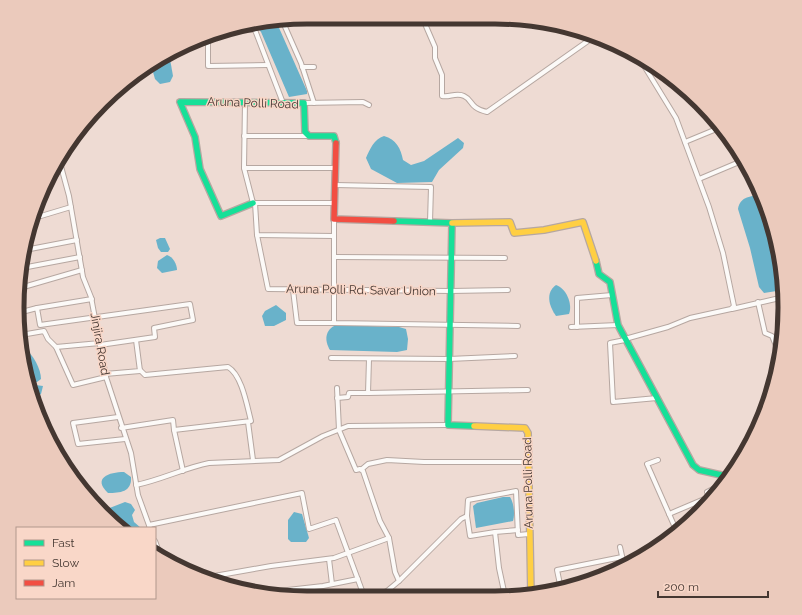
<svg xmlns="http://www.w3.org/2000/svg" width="802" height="615" font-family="Raleway,sans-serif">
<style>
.water{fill:#69b2ca}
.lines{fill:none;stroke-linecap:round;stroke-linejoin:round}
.street-casing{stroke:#b6a7a1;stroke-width:6}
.fast-casing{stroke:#b6a7a1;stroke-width:8}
.slow-casing{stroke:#b6a7a1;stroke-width:8}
.jam-casing{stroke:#b6a7a1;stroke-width:8}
.street{stroke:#fcfaf8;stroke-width:4}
.fast{stroke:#16e098;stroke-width:5.5}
.slow{stroke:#ffcf43;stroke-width:5.5}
.jam{stroke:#f24e42;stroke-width:5.5}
.labels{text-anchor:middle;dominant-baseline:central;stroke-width:3;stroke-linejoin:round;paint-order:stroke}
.street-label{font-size:12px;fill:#443731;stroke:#f9d7c8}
.rim{fill:none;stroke:#443731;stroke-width:5}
</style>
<rect width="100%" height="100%" fill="#eedbd3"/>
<g class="water">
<polygon points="276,21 307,91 307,94 289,97 261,32 254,24"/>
<polygon points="165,55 170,59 173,76 170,82 160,84 155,79 151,65"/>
<path d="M384,136C396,139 401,149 403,160L411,165L424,161L458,138L464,143L463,148L439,170L432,182L397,183L371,169L366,158C370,149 374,139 384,136Z"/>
<path d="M762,195L779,251L783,290L764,293L759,287L750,248L738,209C740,196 752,196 762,195Z"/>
<polygon points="160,238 165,238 170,249 168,252 161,252 158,248 156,240"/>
<path d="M167,255C173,257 177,264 177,270L162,273L157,268L158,261Z"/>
<path d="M556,285C566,288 573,304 569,314L556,316C549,306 545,293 556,285Z"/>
<polygon points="276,305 286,313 286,320 274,326 265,326 262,316 265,311"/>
<path d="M336,325L399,327L406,329L408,339L407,350L397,352L330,350C324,340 325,330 336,325Z"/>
<path d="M24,348C33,354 41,369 41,379L37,382H27L22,349Z"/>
<polygon points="28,384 43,386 41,394 33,397"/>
<path d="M124,472L131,477C132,492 120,493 108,493C92,478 109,472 124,472Z"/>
<path d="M503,497H510C514,503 515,514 513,521L476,528L473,506L477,503Z"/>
<polygon points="125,502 131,504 135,510 132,515 134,522 141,528 120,528 105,516 105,512 107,509"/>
<polygon points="294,512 302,514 309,538 306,542 291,542 288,539 288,520"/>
</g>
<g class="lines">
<defs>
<g id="street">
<path d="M422,17L435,47V58L442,75V96C449,98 456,92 464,96C473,100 469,108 487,112L595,36"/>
<polyline points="282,20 301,63 314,103"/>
<polyline points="230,28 255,30 283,103"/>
<polyline points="208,37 208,66 268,65"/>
<polyline points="302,67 314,67"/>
<polyline points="245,102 244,168 253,203 334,203"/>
<polyline points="304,103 363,102 369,105"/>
<polyline points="92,115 94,113"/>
<polyline points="244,136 309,136"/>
<polyline points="685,142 719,128"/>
<polyline points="59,159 69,196 83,277 91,297 106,377 131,453 138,495 150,528"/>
<polyline points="244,168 336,168"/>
<polyline points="699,179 744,160"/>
<polyline points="335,185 431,187 430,222"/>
<polyline points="255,203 257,235 334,236"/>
<polyline points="37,208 41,216 71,207"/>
<polyline points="334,219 334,323 518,326"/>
<polyline points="257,235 268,289 451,291 508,290"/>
<polyline points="25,250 77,240"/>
<polyline points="334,257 505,258"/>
<polyline points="22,268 80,257"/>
<polyline points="20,288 82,270"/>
<polyline points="293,290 297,323 334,323"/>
<polyline points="758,302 765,333 772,336 780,355"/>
<polyline points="37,308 92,299"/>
<polyline points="732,309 784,297"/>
<polyline points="18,313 37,308 40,325 190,304 193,320 154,328 155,337 100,345"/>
<polyline points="571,327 618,325"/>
<polyline points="577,327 577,298 612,295"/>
<polyline points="21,335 44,331 48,339 56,347"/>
<polyline points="625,339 668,327 690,318 731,309 734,306 723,253 709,207 676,118 638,56"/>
<polyline points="625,340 610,343 613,402 657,398"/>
<polyline points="100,343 56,347 73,385 106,377"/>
<polyline points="331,358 449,359 515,356"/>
<polyline points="369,359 368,393 528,390"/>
<path d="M140,370L145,375L228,367C242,375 247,406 251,421L174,430L183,471"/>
<polyline points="105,374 140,371 136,340"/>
<polyline points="337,398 348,397 349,393 368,393"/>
<polyline points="118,417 73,423 78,444 125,439"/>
<polyline points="248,422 253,460"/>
<polyline points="121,428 173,420 174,430"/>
<polyline points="658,460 647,464 677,532"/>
<polyline points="362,469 368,464 387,460 424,462 527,462"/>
<path d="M136,485C161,480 184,468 209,463L279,460L323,436L348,426L448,425"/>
<polyline points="669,514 709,497 707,492 715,488 717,492"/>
<polyline points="467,516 468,500 516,491 518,535 529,534"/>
<polyline points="149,525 302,493 309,529 336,520 364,596"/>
<polyline points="495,532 518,530"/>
<polyline points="389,538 395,572 399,581"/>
<polyline points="155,541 161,557"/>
<polyline points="620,547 624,565"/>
<polyline points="329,559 332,584"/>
<polyline points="203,578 271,566 334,558 389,538 380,521 363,471 360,469 356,470 339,430 337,388"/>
<polyline points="561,589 557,570 622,557"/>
<polyline points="261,593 323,586 358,579"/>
<polyline points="377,596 387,591 399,581 461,519 467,516 470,536 495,532 499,568 505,596"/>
</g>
<g id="fast">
<polyline points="253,203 221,216 200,169 195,137 180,102 304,103 305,132 309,136 334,136 336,143"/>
<polyline points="394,221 452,223 448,425 474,426"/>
<polyline points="596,261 599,274 610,282 618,325 693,465 699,470 730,477"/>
</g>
<g id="slow">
<polyline points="452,223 510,222 514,233 544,230 583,222 596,261"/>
<polyline points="474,426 525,428 528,433 531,596"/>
</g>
<polyline id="jam" points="336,143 334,219 394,221"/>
</defs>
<use href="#street" class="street-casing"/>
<use href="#fast" class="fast-casing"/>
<use href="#slow" class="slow-casing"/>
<use href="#jam" class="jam-casing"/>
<use href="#street" class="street"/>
<use href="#fast" class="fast"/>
<use href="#slow" class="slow"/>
<use href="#jam" class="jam"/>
</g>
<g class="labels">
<g class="street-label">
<text transform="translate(253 103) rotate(2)">Aruna Polli Road</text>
<text transform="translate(361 290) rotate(1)">Aruna Polli Rd, Savar Union</text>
<text transform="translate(100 344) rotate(80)">Jinjira Road</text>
<text transform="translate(528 483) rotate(-91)">Aruna Polli Road</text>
</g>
</g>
<path d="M0 0H802V615H0ZM307 24H495A283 283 0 0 1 778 307V308A283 283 0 0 1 495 591H307A283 283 0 0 1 24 308V307A283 283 0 0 1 307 24Z" fill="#ebcabc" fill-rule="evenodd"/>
<path class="rim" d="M307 24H495A283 283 0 0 1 778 307V308A283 283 0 0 1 495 591H307A283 283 0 0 1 24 308V307A283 283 0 0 1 307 24Z"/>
<rect x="16" y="527" width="140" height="72" fill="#f9d7c8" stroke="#b1978c"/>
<rect x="24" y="540" width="20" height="6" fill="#16e098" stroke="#b1978c"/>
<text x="52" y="547" font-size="12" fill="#443731">Fast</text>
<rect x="24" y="560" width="20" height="6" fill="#ffcf43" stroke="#b1978c"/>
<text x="52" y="567" font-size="12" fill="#443731">Slow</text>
<rect x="24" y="580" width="20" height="6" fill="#f24e42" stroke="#b1978c"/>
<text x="52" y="587" font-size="12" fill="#443731">Jam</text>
<path d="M658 591v6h110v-6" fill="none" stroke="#443731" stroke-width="2"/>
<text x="664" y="591" font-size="12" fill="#443731" stroke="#f9d7c8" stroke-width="3" paint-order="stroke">200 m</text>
</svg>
